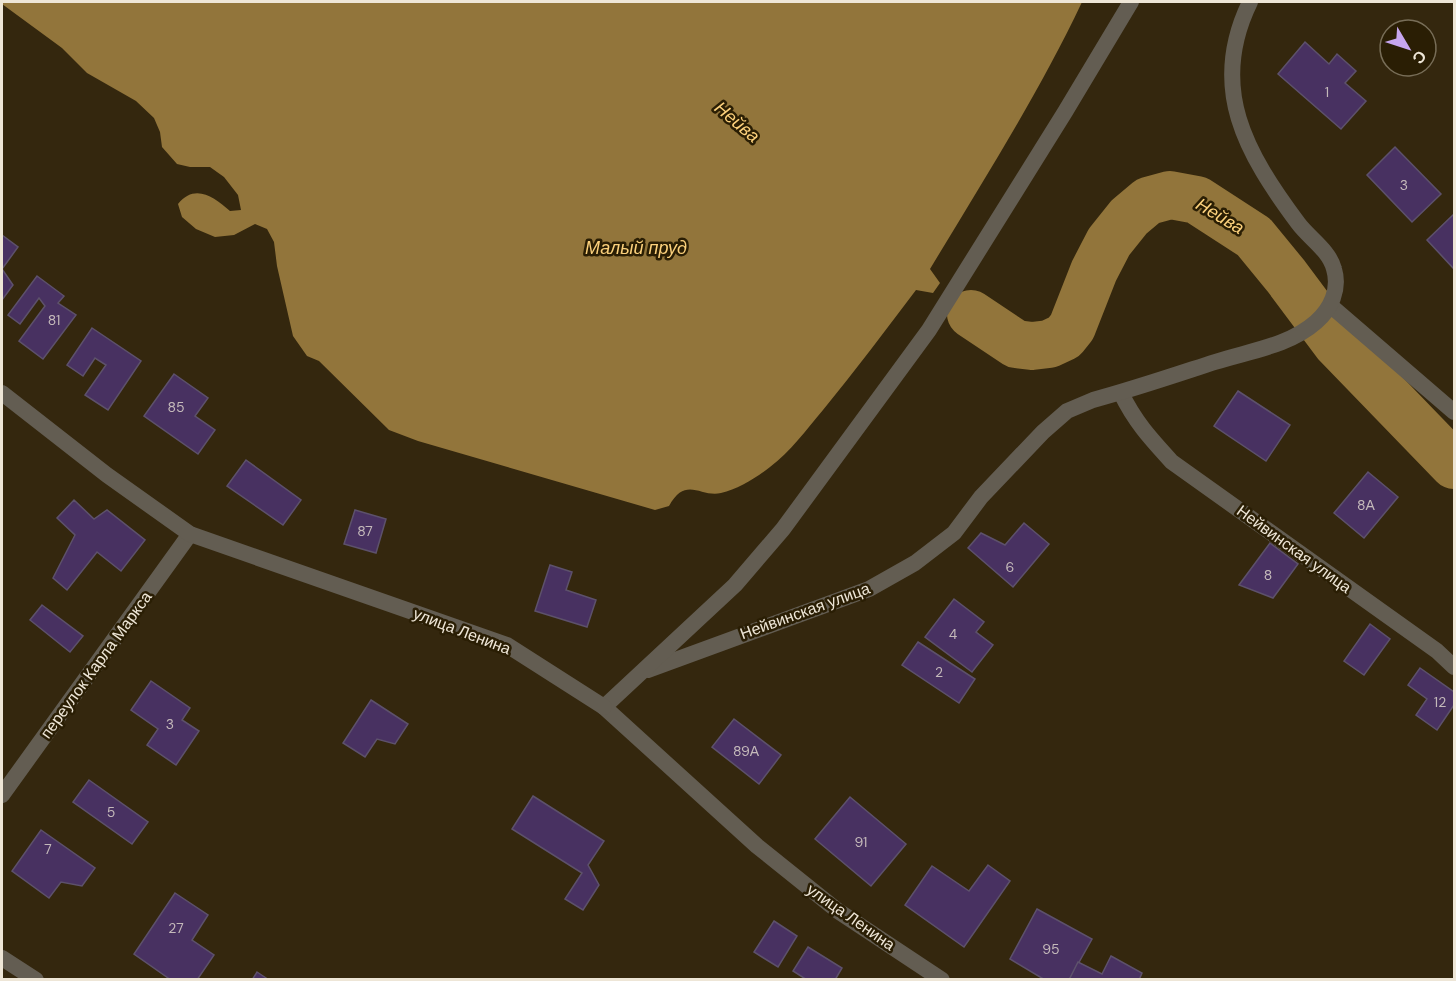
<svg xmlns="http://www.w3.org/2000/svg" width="1456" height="981" font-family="'DM Sans',sans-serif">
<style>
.water{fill:#92753b}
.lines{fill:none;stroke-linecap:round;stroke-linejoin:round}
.river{stroke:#92753b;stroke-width:48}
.building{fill:#483161;stroke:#5d516b;stroke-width:1.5}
.minor{stroke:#635d52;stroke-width:16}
.tertiary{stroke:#635d52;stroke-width:16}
.labels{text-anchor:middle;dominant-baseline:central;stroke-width:5;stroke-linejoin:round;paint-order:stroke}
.number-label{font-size:14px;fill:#c4b9ba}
.street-label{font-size:16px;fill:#eee6d7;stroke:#2a1e04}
.water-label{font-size:18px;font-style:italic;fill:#fcd17c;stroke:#2a1e04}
</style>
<rect width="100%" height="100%" fill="#34270e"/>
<path class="water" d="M2,2H1082C1038,95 983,181 930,269L940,283L933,293L916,290C885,331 855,371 823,410C807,429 790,452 770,467C756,478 738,489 721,493C701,498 686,475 669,506L655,510L418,441L389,430L319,361L307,356L293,336L277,266L274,242L267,229L255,224L234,235L215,237L196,229L182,217L178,204C195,183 214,197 230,211L241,210L238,195L224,177L210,167H190L177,164L162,147L160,132L154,118L136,101L87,73L62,48L2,4Z"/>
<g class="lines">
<polyline class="river" points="971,314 1016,344 1032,346 1049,344 1064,337 1072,327 1094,271 1109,242 1129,217 1148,201 1170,195 1197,200 1254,237 1286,276 1336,343 1454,465"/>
</g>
<g class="building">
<polygon points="1305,42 1329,64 1337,54 1356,71 1345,83 1366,101 1341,129 1278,74"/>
<polygon points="1395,147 1441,194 1412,222 1367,175"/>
<polygon points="1454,214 1454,269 1427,240"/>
<polygon points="2,235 18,247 2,269 13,285 2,300"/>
<polygon points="37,276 64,296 58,303 76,315 43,359 19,341 45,306 39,298 20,324 8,315"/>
<polygon points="92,328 141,361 108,410 85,395 106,365 95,358 83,376 67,365"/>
<polygon points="174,374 208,398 195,416 215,430 198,454 144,416"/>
<polygon points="1238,391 1290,425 1266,461 1214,426"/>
<polygon points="246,460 301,500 283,525 227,486"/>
<polygon points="1368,472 1398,497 1364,538 1334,513"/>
<polygon points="74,500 94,519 107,510 145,540 121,571 97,552 67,590 53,578 75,535 57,518"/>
<polygon points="355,510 386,519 376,553 344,544"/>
<polygon points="1024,523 1049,544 1013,587 968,548 981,533 1005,545"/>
<polygon points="1270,543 1298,564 1273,598 1239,585"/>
<polygon points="550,565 572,572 566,590 596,600 587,627 535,611"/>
<polygon points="954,599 984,622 976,632 993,645 972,672 925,637"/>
<polygon points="42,605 83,636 70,652 30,620"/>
<polygon points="1370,624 1390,639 1364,675 1344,661"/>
<polygon points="918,642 975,679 959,703 902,665"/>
<polygon points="1420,668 1454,692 1454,705 1437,730 1416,715 1427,699 1408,685"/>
<polygon points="151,681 190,708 182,720 199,731 176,765 147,745 158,729 131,710"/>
<polygon points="371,700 408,724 395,744 377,739 365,757 343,743"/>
<polygon points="734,719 781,755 759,784 712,747"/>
<polygon points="89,780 148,822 132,844 73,802"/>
<polygon points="533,796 604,841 588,865 599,885 583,910 565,899 582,873 512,829"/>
<polygon points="850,797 906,844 871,886 815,839"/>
<polygon points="41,830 95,868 82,886 61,882 49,898 12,871"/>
<polygon points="988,865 1010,881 964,947 905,905 932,866 969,891"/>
<polygon points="175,893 208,915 192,940 214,955 197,980 171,980 134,954"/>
<polygon points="1037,909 1092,939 1069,980 1045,980 1010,959"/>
<polygon points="774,921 797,936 778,967 754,952"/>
<polygon points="808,947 842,968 835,980 807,980 793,971"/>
<polygon points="1111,956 1142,973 1139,980 1069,980 1078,962 1102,974"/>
<polygon points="257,972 269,980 252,980"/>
</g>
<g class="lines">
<g class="minor">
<polyline points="1331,306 1454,412"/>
<path d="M1121,393C1135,422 1151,439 1172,462L1437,651L1454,667"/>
<path d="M648,670L869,589L915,563L954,533L981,497L1043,432L1067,411L1093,400C1134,389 1175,375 1215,362C1249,351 1289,346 1316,322C1331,309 1340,289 1334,269C1329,250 1309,238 1298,223C1246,153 1208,88 1250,2"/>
<polyline points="2,795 190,534"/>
<polyline points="2,958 36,980"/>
<polyline points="942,980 838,911 757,846 604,707 735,585 783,529 929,330 1065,112 1131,2"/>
</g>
<polyline class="tertiary" points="2,393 107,475 190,534 507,645 604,707"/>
</g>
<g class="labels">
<g class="number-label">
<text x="1327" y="92">1</text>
<text x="1404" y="185">3</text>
<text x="54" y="320">81</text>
<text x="176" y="407">85</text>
<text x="1366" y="505">8А</text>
<text x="365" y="531">87</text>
<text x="1010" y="567">6</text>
<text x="1268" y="575">8</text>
<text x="953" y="634">4</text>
<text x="939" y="672">2</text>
<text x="1440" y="702">12</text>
<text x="170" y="724">3</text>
<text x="746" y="751">89А</text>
<text x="111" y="812">5</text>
<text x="861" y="842">91</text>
<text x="48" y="849">7</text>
<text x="176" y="928">27</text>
<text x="1051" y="949">95</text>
</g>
<g class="street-label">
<text transform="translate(1294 549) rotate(36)">Нейвинская улица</text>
<text transform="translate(805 611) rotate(-20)">Нейвинская улица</text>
<text transform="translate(462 631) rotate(21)">улица Ленина</text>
<text transform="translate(96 665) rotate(-54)">переулок Карла Маркса</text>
<text transform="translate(851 917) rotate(35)">улица Ленина</text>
</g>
<g class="water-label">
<text transform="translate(737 122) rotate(40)">Нейва</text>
<text transform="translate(1220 216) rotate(31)">Нейва</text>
<text x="636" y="248">Малый пруд</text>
</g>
</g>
<rect width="1456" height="981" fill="none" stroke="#eee6d7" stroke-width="6"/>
<g transform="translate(1408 48) rotate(129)"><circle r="28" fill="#2a1e04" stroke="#786e58" stroke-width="1.5"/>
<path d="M0-4.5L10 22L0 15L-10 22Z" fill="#c7a6ef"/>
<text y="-9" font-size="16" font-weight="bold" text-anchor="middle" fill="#eee6d7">С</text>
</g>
</svg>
